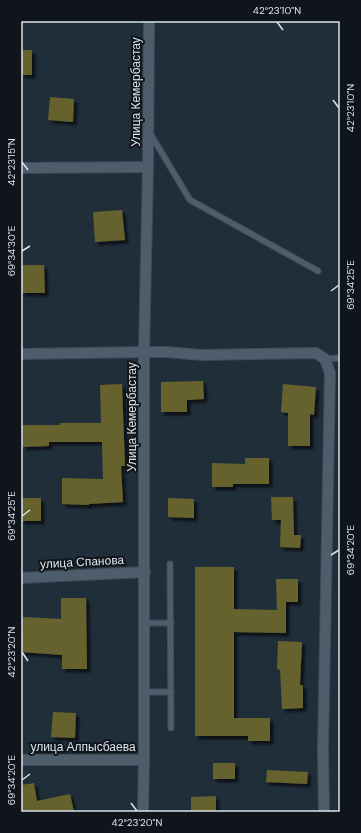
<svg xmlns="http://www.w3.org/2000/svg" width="361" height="833" font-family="'DM Sans',sans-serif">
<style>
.building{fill:#65622d;filter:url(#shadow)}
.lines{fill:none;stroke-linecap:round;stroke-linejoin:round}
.service-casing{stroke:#404c56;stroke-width:7}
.minor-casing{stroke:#404c56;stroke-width:12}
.service{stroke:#4e5d6b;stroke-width:5}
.minor{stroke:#4e5d6b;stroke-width:10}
.ticks{fill:none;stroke:#dbe4ec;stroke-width:1.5}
.labels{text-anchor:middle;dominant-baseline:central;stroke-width:4;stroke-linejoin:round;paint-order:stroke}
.street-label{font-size:12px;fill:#dbe4ec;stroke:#0f151b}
.neatline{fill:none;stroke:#dbe4ec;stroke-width:1.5}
.ticks-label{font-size:10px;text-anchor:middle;fill:#dbe4ec}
</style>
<defs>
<filter id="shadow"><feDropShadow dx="3.5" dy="3.5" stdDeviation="1" flood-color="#0009"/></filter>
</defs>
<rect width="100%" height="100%" fill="#202e3a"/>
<g class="building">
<rect x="21" y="50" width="11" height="25"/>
<polygon points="50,97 74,99 73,122 48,120"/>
<polygon points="122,210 125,240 95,242 93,212"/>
<polygon points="21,265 44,265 45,293 21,293"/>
<polygon points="203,381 204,399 187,400 187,412 161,412 161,382"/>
<polygon points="122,384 125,466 121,466 123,502 89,504 89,505 62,504 62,478 103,479 102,442 49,442 49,446 23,447 22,425 60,425 60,423 101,423 100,385"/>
<polygon points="283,384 316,387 314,415 310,414 310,446 288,446 288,413 281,412"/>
<polygon points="245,458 269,458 269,484 233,484 233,487 212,487 212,463 245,464"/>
<polygon points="271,497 293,497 294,535 301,535 300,548 280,547 281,520 272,520"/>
<rect x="21" y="498" width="20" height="23"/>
<polygon points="168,498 194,499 194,518 168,517"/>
<polygon points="195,567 234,567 234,609 277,610 276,579 298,579 298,602 286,602 286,633 234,632 234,718 270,718 270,741 248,741 248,736 195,736"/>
<polygon points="61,598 86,598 87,669 62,669 62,655 21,652 23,617 61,619"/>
<polygon points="278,641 302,642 300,685 303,685 303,708 282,709 280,670 277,669"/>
<polygon points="53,712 76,713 75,738 51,737"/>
<rect x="213" y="763" width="22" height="16"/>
<polygon points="267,770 308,772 307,784 266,782"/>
<polygon points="34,783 37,801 70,794 74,812 21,812 21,785"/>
<polygon points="216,796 216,812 191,812 191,797"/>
</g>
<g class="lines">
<defs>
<g id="service">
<polyline points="150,133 190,200 318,271"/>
<polyline points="325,359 340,358"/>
<polyline points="170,564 171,728"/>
<polyline points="145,623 171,623"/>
<polyline points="144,692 171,692"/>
</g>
<g id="minor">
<polyline points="21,168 148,167"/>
<polyline points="21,354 144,352 166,352 202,355 316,353 325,359 330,373 323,749 324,812"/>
<polyline points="21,578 145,572"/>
<polyline points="21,760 144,760"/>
<polyline points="143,812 144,760 144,352 148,167 149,21"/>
</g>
</defs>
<use href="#service" class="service-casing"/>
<use href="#minor" class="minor-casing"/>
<use href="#service" class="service"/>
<use href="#minor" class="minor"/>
</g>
<path class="ticks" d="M277,22L283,30M333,100L339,108M22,162L28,170M22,251L30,246M331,291L339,285M22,516L30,510M331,555L339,550M22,652L28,661M22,780L30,774M131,803L137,811"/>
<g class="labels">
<g class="street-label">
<text transform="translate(136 92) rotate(-90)">Улица Кемербастау</text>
<text transform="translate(132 417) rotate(-90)">Улица Кемербастау</text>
<text transform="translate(82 562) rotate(-3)">улица Спанова</text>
<text x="83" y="747">улица Алпысбаева</text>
</g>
</g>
<rect width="361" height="833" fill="none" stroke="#0f151b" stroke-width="44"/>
<rect x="22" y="22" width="317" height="789" class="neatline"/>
<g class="ticks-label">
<text x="277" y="14">42°23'10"N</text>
<text transform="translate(350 108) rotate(-90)" y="4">42°23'10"N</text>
<text transform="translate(11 162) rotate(-90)" y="4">42°23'15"N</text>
<text transform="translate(11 251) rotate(-90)" y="4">69°34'30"E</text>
<text transform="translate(350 285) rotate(-90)" y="4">69°34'25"E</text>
<text transform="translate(11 516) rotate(-90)" y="4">69°34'25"E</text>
<text transform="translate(350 550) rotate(-90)" y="4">69°34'20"E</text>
<text transform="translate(11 652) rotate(-90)" y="4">42°23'20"N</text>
<text transform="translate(11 780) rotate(-90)" y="4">69°34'20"E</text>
<text x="137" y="826">42°23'20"N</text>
</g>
</svg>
